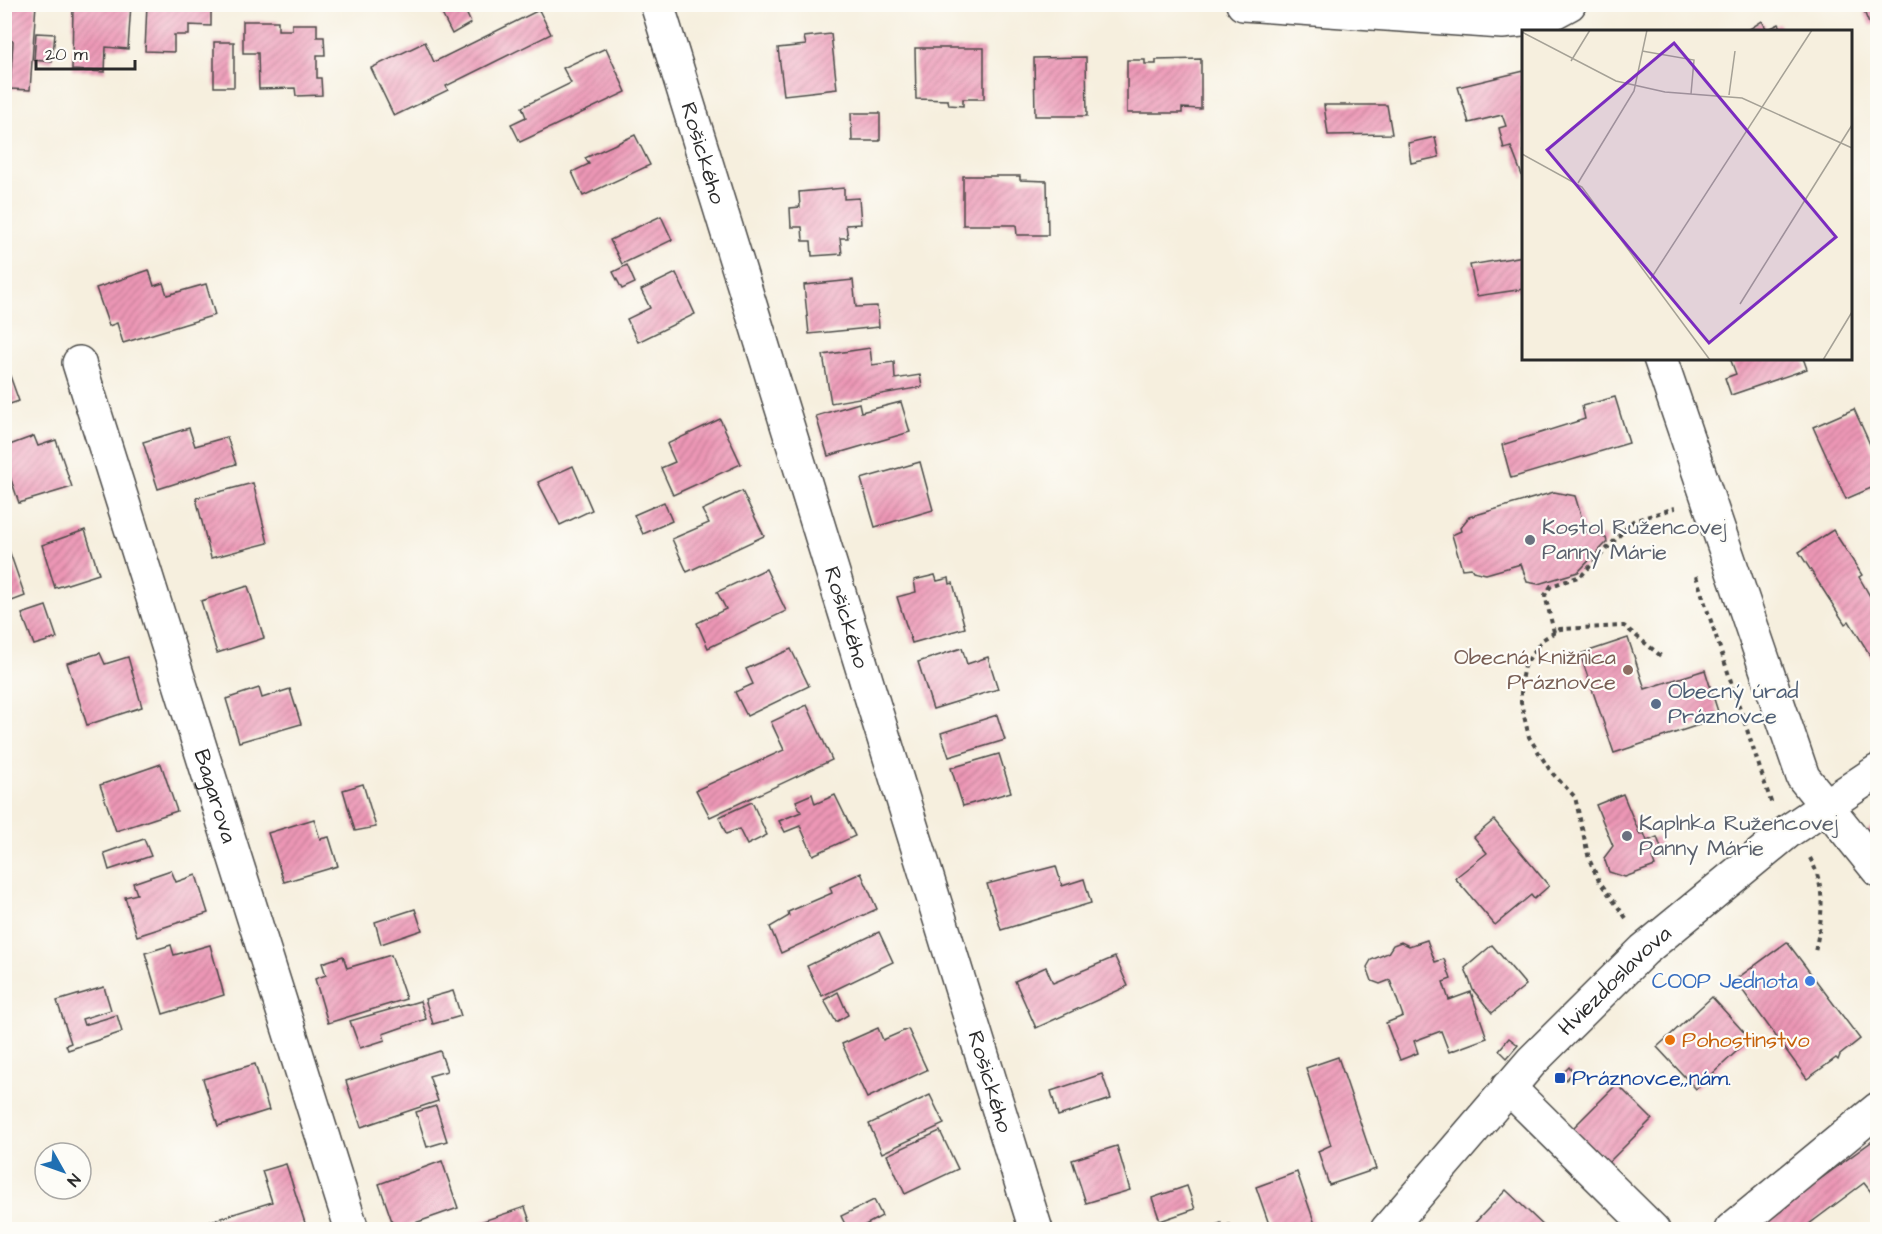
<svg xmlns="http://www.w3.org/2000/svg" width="1882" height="1234" font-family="'Architects Daughter',sans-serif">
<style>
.building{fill:url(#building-hatch)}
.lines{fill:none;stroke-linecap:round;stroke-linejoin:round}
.minor-casing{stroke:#494846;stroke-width:36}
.path{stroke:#494846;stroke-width:4;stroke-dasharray:4.5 4.5;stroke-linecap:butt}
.minor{stroke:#fff;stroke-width:33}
.worship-dot{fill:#6b7280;stroke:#fdfcf7;stroke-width:2}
.education-dot{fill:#8d6e63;stroke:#fdfcf7;stroke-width:2}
.service-dot{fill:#5c6f8a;stroke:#fdfcf7;stroke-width:2}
.shop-dot{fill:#3f7fe0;stroke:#fdfcf7;stroke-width:2}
.food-dot{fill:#e8710a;stroke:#fdfcf7;stroke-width:2}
.transit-dot{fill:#1a4fb4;stroke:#fdfcf7;stroke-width:2}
.labels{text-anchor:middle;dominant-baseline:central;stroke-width:4.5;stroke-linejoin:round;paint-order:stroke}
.street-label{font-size:22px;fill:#2b2b2b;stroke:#fdfcf7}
.worship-label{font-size:22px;fill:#5b616d;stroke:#fdfcf7;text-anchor:start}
.education-label{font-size:22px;fill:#785e54;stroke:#fdfcf7;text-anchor:end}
.service-label{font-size:22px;fill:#4e5e75;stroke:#fdfcf7;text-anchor:start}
.shop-label{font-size:22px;fill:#366cbe;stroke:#fdfcf7;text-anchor:end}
.food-label{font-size:22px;fill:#c56008;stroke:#fdfcf7;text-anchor:start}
.transit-label{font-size:22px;fill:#164399;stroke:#fdfcf7;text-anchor:start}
.inset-road{fill:none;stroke:#a5a196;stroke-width:1.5}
.view{fill:#7b2cbf;fill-opacity:0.15;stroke:#7b2cbf;stroke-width:3}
.inset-edge{fill:none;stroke:#2b2b2b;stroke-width:3}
</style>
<defs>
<pattern id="building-hatch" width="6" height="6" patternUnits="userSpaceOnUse" patternTransform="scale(1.5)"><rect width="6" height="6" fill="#ed97b6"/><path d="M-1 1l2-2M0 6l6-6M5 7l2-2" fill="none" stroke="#c07b94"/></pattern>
</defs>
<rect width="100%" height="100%" fill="#fdfcf7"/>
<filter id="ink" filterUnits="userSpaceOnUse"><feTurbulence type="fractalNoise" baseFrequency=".0167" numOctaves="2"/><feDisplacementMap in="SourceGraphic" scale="12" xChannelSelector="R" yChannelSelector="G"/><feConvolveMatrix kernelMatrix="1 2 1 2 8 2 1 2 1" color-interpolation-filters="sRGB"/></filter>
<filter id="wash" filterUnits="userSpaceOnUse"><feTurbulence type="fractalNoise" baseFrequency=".008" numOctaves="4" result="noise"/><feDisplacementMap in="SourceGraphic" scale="24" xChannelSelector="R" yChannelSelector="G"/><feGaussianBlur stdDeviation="1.35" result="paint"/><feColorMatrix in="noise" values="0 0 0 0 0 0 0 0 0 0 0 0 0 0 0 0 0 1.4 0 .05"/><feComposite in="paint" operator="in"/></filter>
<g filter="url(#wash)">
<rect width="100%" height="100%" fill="#f6efde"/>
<g id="blocks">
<g class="building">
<polygon points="4,4 36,4 30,90 10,89 13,41 4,40"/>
<polygon points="73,4 131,4 128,49 106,47 105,72 72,70"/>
<polygon points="147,4 211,4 211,26 189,25 189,35 174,35 174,52 145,51"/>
<polygon points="437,4 462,4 471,23 452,34"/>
<polygon points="1861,4 1878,4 1878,23 1870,26"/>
<polygon points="539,10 551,34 446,86 448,90 394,116 371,68 425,42 434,62"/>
<polygon points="243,21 278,21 278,30 292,30 292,24 317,24 317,37 324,37 325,55 317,55 317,78 321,78 322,95 296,96 295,88 259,89 258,53 243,53"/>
<polygon points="1762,21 1767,30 1779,24 1784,32 1745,32"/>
<polygon points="36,33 55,34 52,62 34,60"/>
<polygon points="831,34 837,89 784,95 778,48 806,45 804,37"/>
<rect x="214" y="42" width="20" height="45"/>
<polygon points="606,48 626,92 520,142 511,124 526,117 522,107 571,83 563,68"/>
<polygon points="915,48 984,48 984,99 963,99 963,106 949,105 948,100 916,99"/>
<polygon points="1086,57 1087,116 1035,116 1034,58"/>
<polygon points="1201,59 1201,109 1182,108 1182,113 1127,113 1127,60 1145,60 1145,64 1156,64 1156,60"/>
<polygon points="1524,71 1524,178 1523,178 1511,147 1504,149 1499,128 1506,126 1502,115 1469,123 1458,87"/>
<polygon points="1324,105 1387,105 1392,134 1328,135"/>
<polygon points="851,113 880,113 880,141 852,141"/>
<polygon points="635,135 650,165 583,196 572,172 589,164 585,158"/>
<polygon points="1435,137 1439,157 1411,163 1408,143"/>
<polygon points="963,176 1020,176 1020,180 1047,181 1048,235 1017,235 1016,225 963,225"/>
<polygon points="844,188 844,199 859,198 861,224 846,225 848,238 840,238 842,254 812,256 811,241 803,241 802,227 791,227 790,208 800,207 799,192"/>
<polygon points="661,216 672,240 622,264 610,240"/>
<polygon points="1524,256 1524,289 1477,296 1470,265"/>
<polygon points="627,265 635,283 622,289 613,272"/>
<polygon points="149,270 154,286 163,283 167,295 206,284 215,315 123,343 117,323 109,326 96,288"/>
<polygon points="676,273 695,314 638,342 627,319 650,308 641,290"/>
<polygon points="853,280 856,307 877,306 879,327 809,334 804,285"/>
<polygon points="870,348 872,365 894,362 895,379 920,375 922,387 831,403 823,355"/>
<polygon points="1730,358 1803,358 1807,369 1731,395 1725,378 1736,374"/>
<polygon points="4,359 19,401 4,406"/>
<polygon points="1615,397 1629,443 1511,478 1502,445 1585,419 1582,406"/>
<polygon points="901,402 910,432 828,456 816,416 859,403 861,412"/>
<polygon points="1854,409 1878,462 1878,485 1846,499 1813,427"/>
<polygon points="720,419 741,464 673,495 661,468 675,462 667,444"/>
<polygon points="189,428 195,446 227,437 236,464 158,489 143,442"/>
<polygon points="34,436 38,446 56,440 72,487 19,503 4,459 4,447"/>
<polygon points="920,462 933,510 875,527 861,479"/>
<polygon points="573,466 592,510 560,525 538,482"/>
<polygon points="253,483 268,543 211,558 196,498"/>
<polygon points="742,491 764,536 687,572 672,539 709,523 702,510"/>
<polygon points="1554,492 1575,496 1586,532 1606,538 1607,542 1578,572 1538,584 1527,582 1521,564 1486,574 1473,571 1471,568 1462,569 1452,535 1461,531 1460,528 1469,517"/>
<polygon points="664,502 672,521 643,534 634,515"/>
<polygon points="85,530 99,574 55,588 42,545"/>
<polygon points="1833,530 1862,575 1859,577 1874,603 1878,601 1878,657 1873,660 1849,621 1845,624 1799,552"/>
<polygon points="9,550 25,596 4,604 4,552"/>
<polygon points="766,569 786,611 708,648 697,623 726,609 717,592"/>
<polygon points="935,575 937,581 949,578 950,584 953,583 965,628 912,643 897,597 916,592 914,580"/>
<polygon points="248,586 264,638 217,653 201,601"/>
<polygon points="46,606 57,638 34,645 22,614"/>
<polygon points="1628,638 1645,689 1705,670 1720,718 1614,753 1580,654"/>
<polygon points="962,648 967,664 988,657 998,689 933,709 918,662"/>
<polygon points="791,649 809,686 747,716 735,692 753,684 746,669"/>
<polygon points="100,653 105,664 128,657 142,707 87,725 67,663"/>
<polygon points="259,688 262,698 290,689 301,724 239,742 226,699"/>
<polygon points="807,705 832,760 710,817 696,790 784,750 771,722"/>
<polygon points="997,715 1005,740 949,757 941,733"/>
<polygon points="999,754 1011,792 963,806 951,768"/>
<polygon points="161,764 177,811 116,831 100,785"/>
<polygon points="363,784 376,827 355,831 343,790"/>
<polygon points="812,794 815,804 835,795 855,836 813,855 800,826 785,832 779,821 801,812 796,801"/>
<polygon points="1623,794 1640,835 1644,833 1647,841 1657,837 1663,853 1652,858 1655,866 1625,877 1609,872 1604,858 1613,846 1596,805"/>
<polygon points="752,802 767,835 747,845 739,829 726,834 719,817"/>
<polygon points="314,819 320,839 329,837 338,866 284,882 268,833"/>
<polygon points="1494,820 1549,886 1534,899 1531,895 1495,925 1455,878 1487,853 1474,837"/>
<polygon points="1878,823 1878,847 1867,831"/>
<polygon points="144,839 151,856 109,870 104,853"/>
<polygon points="1056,866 1062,886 1084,879 1091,903 1001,930 987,884"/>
<polygon points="171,870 176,882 196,875 208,913 137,936 125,897 137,894 133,883"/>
<polygon points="861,873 877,909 781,953 770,927 789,916 788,912 832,893 830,887"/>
<polygon points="415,909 422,930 381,944 375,922"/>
<polygon points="879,932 893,962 822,996 807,966"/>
<polygon points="1427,940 1435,962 1444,959 1451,979 1443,982 1449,1000 1471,992 1487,1038 1449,1052 1441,1031 1414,1041 1418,1053 1400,1060 1386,1023 1403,1016 1390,980 1380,984 1372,981 1367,967 1371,960 1388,953 1393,945 1401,942 1409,946"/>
<polygon points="1787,942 1860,1039 1840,1055 1838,1060 1836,1058 1807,1079 1735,980"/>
<polygon points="171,945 174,955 210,945 224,995 163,1014 145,953"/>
<polygon points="1492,945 1526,985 1492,1013 1473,990 1465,968"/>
<polygon points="391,955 406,999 328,1023 315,979 326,975 322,963 343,956 347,968"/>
<polygon points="1115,957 1128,986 1036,1028 1015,981 1046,967 1053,983"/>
<polygon points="104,987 111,1010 82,1019 84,1025 117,1015 122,1032 68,1050 66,1045 71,1043 57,1001"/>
<polygon points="453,991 461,1016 433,1024 425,999"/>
<polygon points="838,992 848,1015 836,1022 824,1000"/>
<polygon points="1712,997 1750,1039 1696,1089 1657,1047"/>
<polygon points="420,1001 426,1019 383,1034 385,1040 360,1048 350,1021"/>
<polygon points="878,1028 883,1040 908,1029 927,1070 867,1098 842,1044"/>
<polygon points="1509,1038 1518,1045 1507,1058 1499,1050"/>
<polygon points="440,1051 447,1071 429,1076 438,1101 361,1127 346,1081"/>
<polygon points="1338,1057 1376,1169 1329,1185 1318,1151 1331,1145 1306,1068"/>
<polygon points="255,1064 269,1110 218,1126 203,1079"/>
<polygon points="1569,1067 1573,1072 1566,1080 1561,1075"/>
<polygon points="1102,1074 1111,1099 1058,1116 1051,1091"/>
<polygon points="1617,1084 1652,1119 1607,1164 1572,1129"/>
<polygon points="930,1095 944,1124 882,1153 869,1124"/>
<polygon points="436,1106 447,1141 427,1147 416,1112"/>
<polygon points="940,1131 958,1169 905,1194 887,1155"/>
<polygon points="1878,1137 1878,1201 1864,1183 1801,1230 1750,1230"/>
<polygon points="1117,1146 1130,1190 1086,1203 1072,1160"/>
<polygon points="442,1161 458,1208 395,1230 379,1184"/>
<polygon points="286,1164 305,1223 283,1230 208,1230 205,1223 272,1202 262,1171"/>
<polygon points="1297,1172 1317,1230 1271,1230 1256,1187"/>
<polygon points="1187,1186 1195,1209 1160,1221 1152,1198"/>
<polygon points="1506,1190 1548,1230 1468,1230"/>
<polygon points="874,1200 882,1216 856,1230 848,1230 841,1216"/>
<polygon points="525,1207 533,1230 459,1230 459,1229"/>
<polygon points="1221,1223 1222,1227 1229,1224 1231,1230 1202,1230"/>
</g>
</g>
</g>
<g filter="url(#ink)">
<use href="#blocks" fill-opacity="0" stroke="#494846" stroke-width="1.5"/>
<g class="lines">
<defs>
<g id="minor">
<path id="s1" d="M657,4L1036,1230"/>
<polyline points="1243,4 1502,22 1543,18 1569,4"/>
<polyline points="1660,358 1803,777 1878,870"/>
<path id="s2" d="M79,363L352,1230"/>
<polyline points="1508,1087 1653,1230"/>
<path id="s3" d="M1387,1230L1532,1061L1644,950L1790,830L1878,771"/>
<polyline points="1731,1230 1878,1109"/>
</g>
</defs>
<use href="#minor" class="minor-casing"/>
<g class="path">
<polyline points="1696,576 1772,805"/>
<polyline points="1554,632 1545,595 1551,586 1581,576 1633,521 1675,508"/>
<path d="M1810,858C1827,889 1822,918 1815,952"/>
<polyline points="1626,918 1599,881 1589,859 1575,797 1551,772 1529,737 1521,703 1521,681 1524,666 1542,640 1560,629 1624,626 1661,656"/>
</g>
<use href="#minor" class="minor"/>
</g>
</g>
<g class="worship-dot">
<circle cx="1530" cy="540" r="6"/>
<circle cx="1627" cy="836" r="6"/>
</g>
<circle class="education-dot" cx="1628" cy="670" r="6"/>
<circle class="service-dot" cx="1656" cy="704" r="6"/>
<circle class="shop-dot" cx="1810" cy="981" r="6"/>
<circle class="food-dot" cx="1670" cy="1040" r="6"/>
<rect class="transit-dot" x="1554" y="1072" width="12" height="12" rx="3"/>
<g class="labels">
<g class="street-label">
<text stroke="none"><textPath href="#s1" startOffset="156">Rošického</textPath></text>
<text stroke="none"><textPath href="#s1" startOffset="642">Rošického</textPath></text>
<text stroke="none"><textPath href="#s2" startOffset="454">Bagarova</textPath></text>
<text stroke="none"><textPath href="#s3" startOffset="338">Hviezdoslavova</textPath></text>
<text stroke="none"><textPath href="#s1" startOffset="1128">Rošického</textPath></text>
</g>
<g class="worship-label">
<text x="1542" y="527">Kostol Ružencovej<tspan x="1542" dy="25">Panny Márie</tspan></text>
<text x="1639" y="823">Kaplnka Ružencovej<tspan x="1639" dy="25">Panny Márie</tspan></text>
</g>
<g class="education-label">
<text x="1616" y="657">Obecná knižnica<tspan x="1616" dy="25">Práznovce</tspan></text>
</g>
<g class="service-label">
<text x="1668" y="691">Obecný úrad<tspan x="1668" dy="25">Práznovce</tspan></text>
</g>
<g class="shop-label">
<text x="1798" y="981">COOP Jednota</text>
</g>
<g class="food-label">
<text x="1682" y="1040">Pohostinstvo</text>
</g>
<g class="transit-label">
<text x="1572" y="1078">Práznovce,,nám.</text>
</g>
</g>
<g transform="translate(1522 30)">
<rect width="330" height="330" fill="#f6efde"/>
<path class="inset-road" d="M0,2L94,51L143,62L220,68L330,118M120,21L172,30L169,64M49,31L68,0M207,65L213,21M0,124L60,157L188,330M56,153L112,61L125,0M128,250L290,0M218,274L330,95M301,330L330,282"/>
<path class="view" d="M152,13L314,207L187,313L25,120Z"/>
<rect width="330" height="330" class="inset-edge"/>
</g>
<rect width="1882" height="1234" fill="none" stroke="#fdfcf7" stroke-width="24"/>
<g transform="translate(63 1171) rotate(130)"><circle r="28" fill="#fdfcf7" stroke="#a9a8a5" stroke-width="1.5"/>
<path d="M0-4.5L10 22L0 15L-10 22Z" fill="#1f6fb2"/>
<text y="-9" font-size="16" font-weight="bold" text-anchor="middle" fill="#2b2b2b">N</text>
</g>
<path d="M36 60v9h99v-9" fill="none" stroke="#2b2b2b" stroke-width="3"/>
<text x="45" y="60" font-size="18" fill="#2b2b2b" stroke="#fdfcf7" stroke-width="4.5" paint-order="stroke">20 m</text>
</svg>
